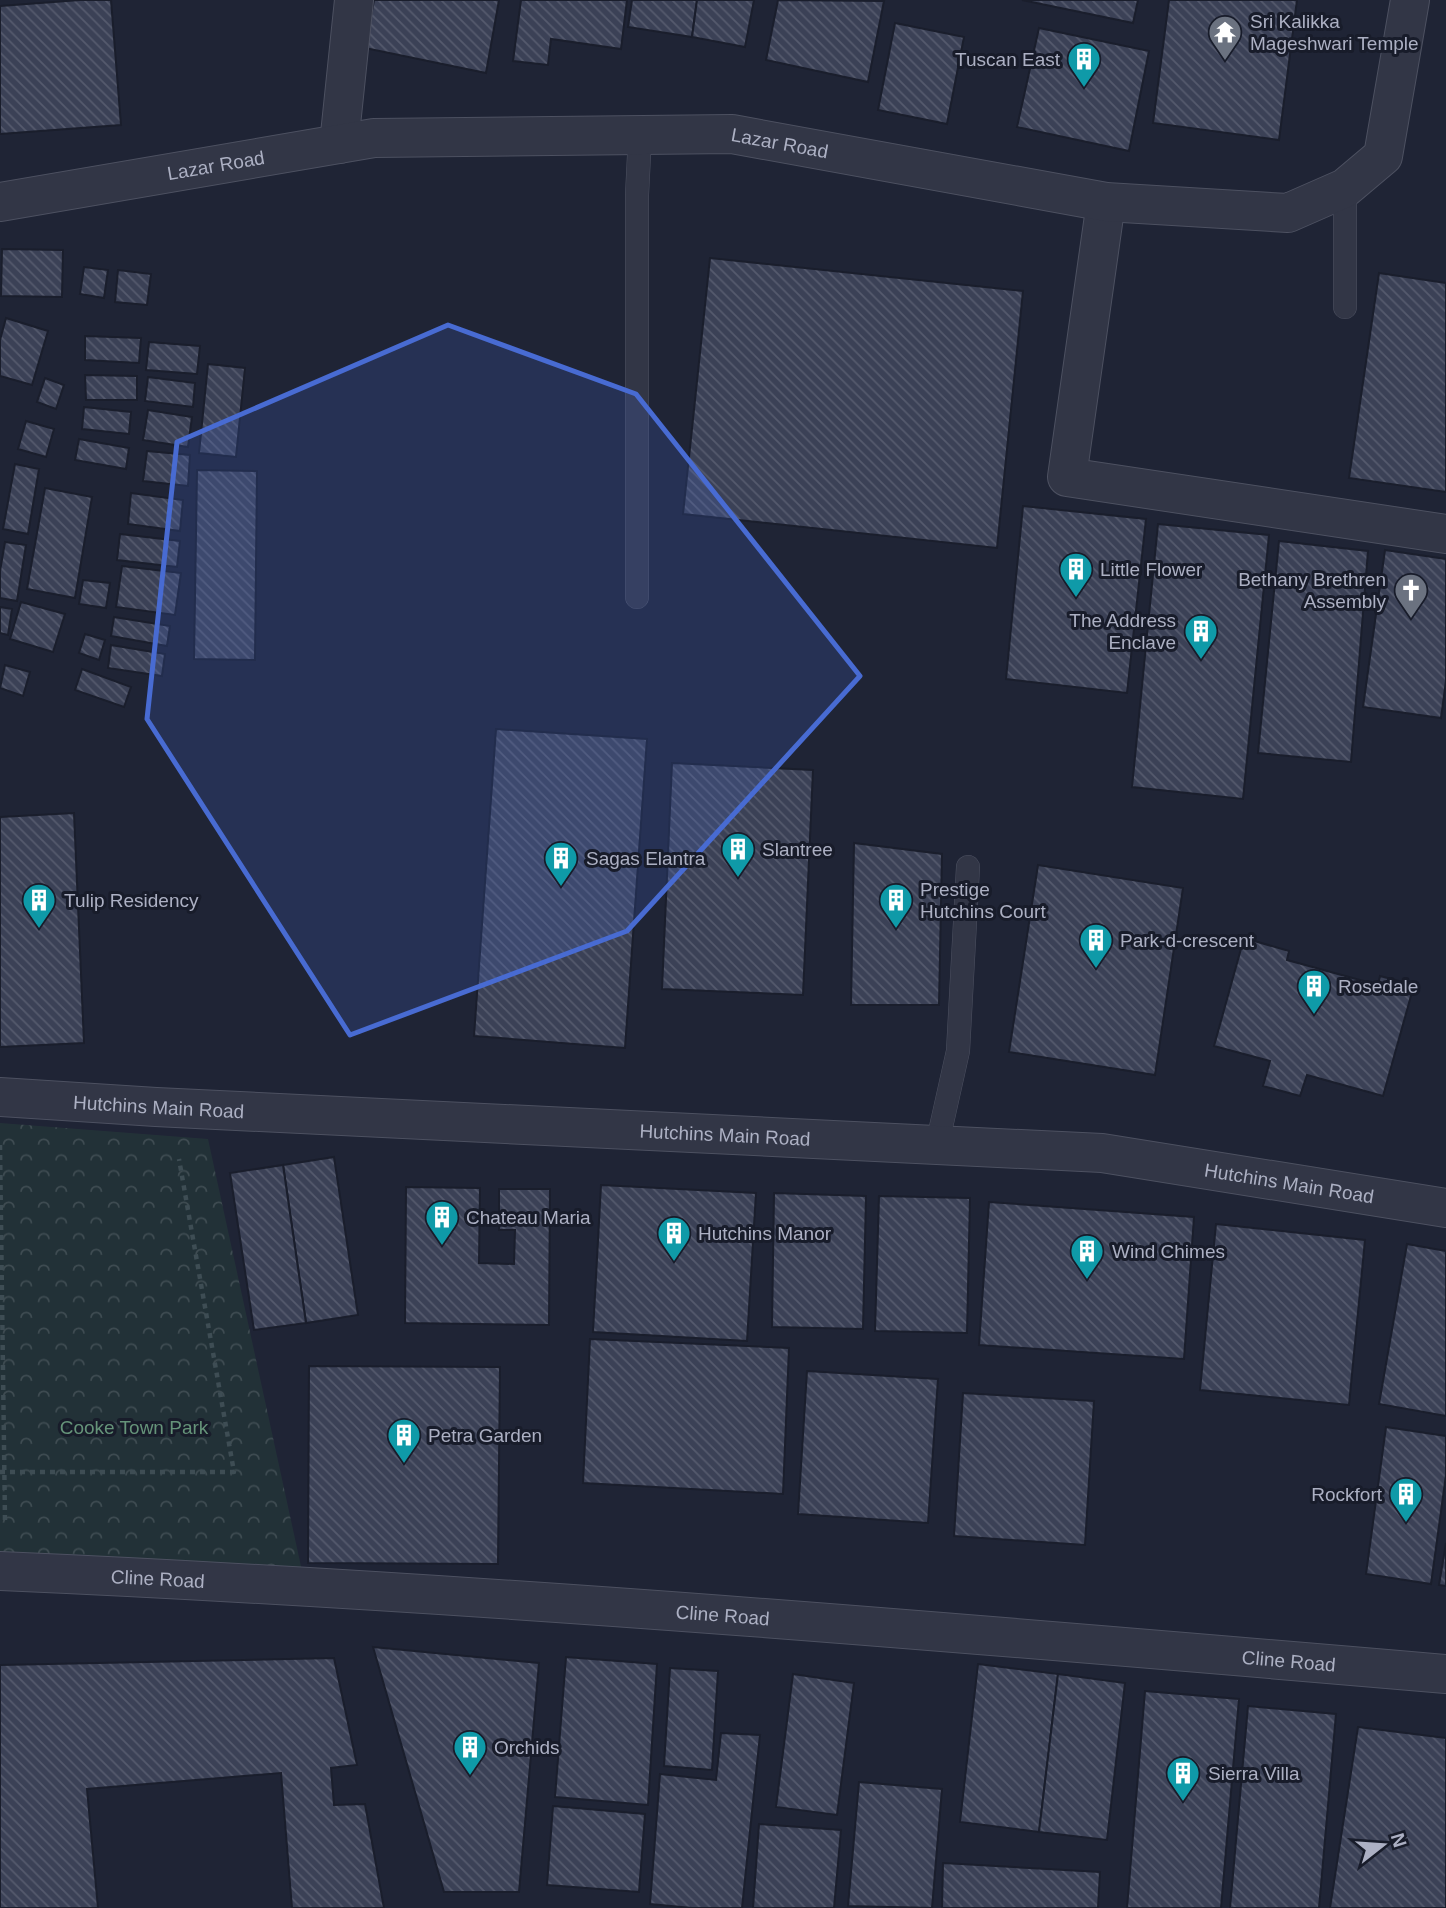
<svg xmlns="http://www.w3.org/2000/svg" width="1446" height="1908" font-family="Arial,sans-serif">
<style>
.park{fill:url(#park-crowns)}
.building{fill:url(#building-back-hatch);stroke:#1a1e2c;stroke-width:2}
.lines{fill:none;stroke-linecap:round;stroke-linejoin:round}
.service-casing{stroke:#4d5161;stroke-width:24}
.minor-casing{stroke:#4d5161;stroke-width:40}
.tertiary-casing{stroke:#4d5161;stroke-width:40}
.path{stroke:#3e4d54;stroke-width:4.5;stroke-dasharray:5 5;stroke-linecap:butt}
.service{stroke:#323646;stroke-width:23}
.minor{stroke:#323646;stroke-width:38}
.tertiary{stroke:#323646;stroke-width:38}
.marked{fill:#486bd2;fill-opacity:0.2;stroke:#486bd2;stroke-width:5;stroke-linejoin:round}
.labels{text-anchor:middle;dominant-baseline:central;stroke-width:6;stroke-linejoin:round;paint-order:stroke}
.poi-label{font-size:19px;fill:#acb0c3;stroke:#181c2a;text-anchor:start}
.street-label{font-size:19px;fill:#acb0c3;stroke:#181c2a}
.park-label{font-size:19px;fill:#659379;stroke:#181c2a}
</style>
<defs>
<pattern id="park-crowns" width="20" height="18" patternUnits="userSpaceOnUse" patternTransform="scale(1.75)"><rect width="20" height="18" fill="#223137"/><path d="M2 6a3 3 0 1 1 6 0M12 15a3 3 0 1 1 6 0" fill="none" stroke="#3f4c52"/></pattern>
<pattern id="building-back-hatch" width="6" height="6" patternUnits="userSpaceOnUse" patternTransform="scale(1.75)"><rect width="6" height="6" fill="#3b4156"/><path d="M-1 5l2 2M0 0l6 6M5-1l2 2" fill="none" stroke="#555a6d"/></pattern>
</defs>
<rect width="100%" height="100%" fill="#1f2435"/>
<polygon class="park" points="0,1123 208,1139 302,1571 0,1559"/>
<g class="building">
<polygon points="80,0 111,0 121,125 0,134 0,6"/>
<polygon points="374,0 499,0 486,73 365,48"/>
<polygon points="521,0 627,0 621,49 551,39 548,65 513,61"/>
<polygon points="632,0 697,0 692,37 628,27"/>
<polygon points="697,0 754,0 745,47 692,37"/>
<polygon points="778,0 884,1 868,82 766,60"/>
<polygon points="1022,0 1138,0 1133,23"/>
<polygon points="1169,0 1297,0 1279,140 1153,123"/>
<polygon points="895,23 964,37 947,124 878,110"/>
<polygon points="1039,28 1149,51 1129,151 1017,127"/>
<polygon points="2,249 63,250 62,297 1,296"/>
<polygon points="710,258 1023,291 997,548 683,514"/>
<polygon points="84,267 108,270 104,298 80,294"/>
<polygon points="118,270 151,274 147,305 115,302"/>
<polygon points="1379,273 1446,283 1446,492 1349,478"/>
<polygon points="6,318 48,331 32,385 0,376 0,340"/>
<polygon points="85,336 141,338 139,363 85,360"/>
<polygon points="149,342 200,346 197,374 146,370"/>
<polygon points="208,364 245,368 236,457 199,453"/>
<polygon points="85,375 137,376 137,400 86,400"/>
<polygon points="148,377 195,383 193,407 145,401"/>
<polygon points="45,378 64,385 56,409 37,402"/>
<polygon points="84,407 131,412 129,434 82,429"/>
<polygon points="148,410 192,417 188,447 143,440"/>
<polygon points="26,421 54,429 46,457 18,449"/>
<polygon points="79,439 129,448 126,469 75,460"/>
<polygon points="147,451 190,455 188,486 143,481"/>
<polygon points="15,464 39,469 28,534 3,529"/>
<polygon points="197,470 257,471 255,660 194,659"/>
<polygon points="45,488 92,497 75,598 27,589"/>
<polygon points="131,493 183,500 180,531 128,524"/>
<polygon points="1023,506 1146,519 1127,693 1006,679"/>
<polygon points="1158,524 1269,535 1243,799 1132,787"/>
<polygon points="120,534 180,541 177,567 117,560"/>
<polygon points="1279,541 1368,551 1351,762 1258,753"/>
<polygon points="5,542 26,545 17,601 0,598 0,571"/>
<polygon points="1385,550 1446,559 1446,681 1441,718 1363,707"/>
<polygon points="122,566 181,573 175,615 116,607"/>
<polygon points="83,580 110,583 106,608 79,604"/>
<polygon points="21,602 65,614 53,652 10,639"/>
<polygon points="0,607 12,609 8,635 0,633"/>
<polygon points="114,617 170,626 167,646 111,636"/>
<polygon points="85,634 105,640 99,660 79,653"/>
<polygon points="111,645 165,654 162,676 108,668"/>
<polygon points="5,665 30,672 23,696 0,688"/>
<polygon points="82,669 131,687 124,707 75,690"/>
<polygon points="496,729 647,739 625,1048 474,1036"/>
<polygon points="672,763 813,770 803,995 662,989"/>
<polygon points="74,813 84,1043 0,1047 0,817"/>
<polygon points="854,843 942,854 939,1005 851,1005"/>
<polygon points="1038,865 1183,888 1155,1075 1009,1052"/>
<polygon points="1244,938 1289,951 1287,960 1378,985 1380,976 1414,985 1383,1096 1307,1075 1300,1096 1263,1086 1270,1061 1214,1046"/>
<polygon points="334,1157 358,1315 306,1323 283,1165"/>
<polygon points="283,1165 306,1323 254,1330 230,1173"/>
<polygon points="601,1185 756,1193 747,1341 593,1332"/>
<polygon points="406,1187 480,1188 479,1263 514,1264 515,1230 499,1230 499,1189 550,1189 549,1325 405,1323"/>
<polygon points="774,1193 866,1196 863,1329 772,1327"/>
<polygon points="879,1196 970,1198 967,1333 875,1331"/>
<polygon points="989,1202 1194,1217 1184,1359 979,1345"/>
<polygon points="1216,1224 1365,1240 1349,1405 1200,1390"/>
<polygon points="1407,1244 1446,1251 1446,1416 1379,1404"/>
<polygon points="590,1339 789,1348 783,1494 583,1483"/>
<polygon points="309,1366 500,1367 498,1564 308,1563"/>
<polygon points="807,1371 938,1379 928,1523 798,1514"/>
<polygon points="963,1393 1094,1401 1085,1545 954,1536"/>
<polygon points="1386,1427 1446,1436 1446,1475 1431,1584 1366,1574"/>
<polygon points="1446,1543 1446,1586 1439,1585"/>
<polygon points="373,1647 539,1663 519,1892 444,1892"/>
<polygon points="566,1657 657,1664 648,1805 555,1797"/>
<polygon points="334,1658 357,1765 331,1768 334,1805 365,1804 384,1908 292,1908 281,1773 87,1789 98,1908 0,1908 0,1665"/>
<polygon points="978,1664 1058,1674 1039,1832 960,1822"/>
<polygon points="670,1668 718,1671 712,1770 664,1766"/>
<polygon points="793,1674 854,1683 837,1815 776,1807"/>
<polygon points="1058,1674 1125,1683 1107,1840 1039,1832"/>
<polygon points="1145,1691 1239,1699 1221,1908 1127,1908"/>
<polygon points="1248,1706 1336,1714 1319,1908 1230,1908"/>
<polygon points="1358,1727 1446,1738 1446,1908 1330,1908"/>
<polygon points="721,1733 760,1735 742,1908 692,1908 650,1904 660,1774 716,1780"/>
<polygon points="859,1782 942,1789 932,1908 848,1906"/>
<polygon points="553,1806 645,1814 639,1892 547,1885"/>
<polygon points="759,1824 841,1830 834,1908 753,1908"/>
<polygon points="943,1863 1100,1872 1098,1908 942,1908"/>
</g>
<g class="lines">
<defs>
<g id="service">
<polyline points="1345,307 1345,188"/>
<polyline points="637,597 637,195 640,135"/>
<polyline points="937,1145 958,1051 968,867"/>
</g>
<g id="minor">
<polyline points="339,144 354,0"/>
<polyline points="1106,202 1067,477 1446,534"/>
<path id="s1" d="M0,1571C483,1592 965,1633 1446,1674"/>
</g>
<g id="tertiary">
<path id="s2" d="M0,202L374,138L732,134L1106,202L1288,213L1345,188L1383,156L1410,0"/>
<path id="s3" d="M0,1097L156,1107L1102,1153L1446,1208"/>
</g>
</defs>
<use href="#service" class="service-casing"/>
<use href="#minor" class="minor-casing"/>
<use href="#tertiary" class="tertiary-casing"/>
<g class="path">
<polyline points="0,1145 5,1521"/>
<polyline points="0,1472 234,1472 179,1159"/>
</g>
<use href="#service" class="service"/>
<use href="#minor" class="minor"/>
<use href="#tertiary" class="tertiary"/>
</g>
<path class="marked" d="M448,325L636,394L860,676L627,931L350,1035L147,719L177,442Z"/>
<defs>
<symbol id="temple-pin" viewBox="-11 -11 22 30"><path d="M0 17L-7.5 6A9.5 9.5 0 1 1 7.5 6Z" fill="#6b7280" stroke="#181c2a"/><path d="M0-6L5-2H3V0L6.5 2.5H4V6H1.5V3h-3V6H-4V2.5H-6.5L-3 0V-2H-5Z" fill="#fff"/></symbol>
<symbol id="building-pin" viewBox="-11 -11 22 30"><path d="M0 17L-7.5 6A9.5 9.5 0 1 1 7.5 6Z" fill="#0f9aa8" stroke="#181c2a"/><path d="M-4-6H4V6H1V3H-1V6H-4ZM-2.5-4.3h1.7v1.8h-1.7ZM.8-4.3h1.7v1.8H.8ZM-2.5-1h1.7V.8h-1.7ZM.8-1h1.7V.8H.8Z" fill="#fff"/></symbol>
<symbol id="church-pin" viewBox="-11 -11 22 30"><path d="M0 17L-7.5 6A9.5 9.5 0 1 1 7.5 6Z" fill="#6b7280" stroke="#181c2a"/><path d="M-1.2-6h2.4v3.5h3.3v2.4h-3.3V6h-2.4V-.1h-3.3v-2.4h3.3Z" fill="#fff"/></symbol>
</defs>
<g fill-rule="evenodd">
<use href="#temple-pin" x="1206" y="13" width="38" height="52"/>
<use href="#building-pin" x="1065" y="40" width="38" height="52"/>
<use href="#building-pin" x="1057" y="550" width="38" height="52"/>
<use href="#church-pin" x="1392" y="571" width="38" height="52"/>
<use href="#building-pin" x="1182" y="612" width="38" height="52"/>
<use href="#building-pin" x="719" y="830" width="38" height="52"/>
<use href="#building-pin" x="542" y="839" width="38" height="52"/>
<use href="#building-pin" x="20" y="881" width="38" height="52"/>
<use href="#building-pin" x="877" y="881" width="38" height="52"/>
<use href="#building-pin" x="1077" y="921" width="38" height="52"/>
<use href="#building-pin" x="1295" y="967" width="38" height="52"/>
<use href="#building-pin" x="423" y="1198" width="38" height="52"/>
<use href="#building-pin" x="655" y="1214" width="38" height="52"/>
<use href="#building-pin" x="1068" y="1232" width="38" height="52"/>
<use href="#building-pin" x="385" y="1416" width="38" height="52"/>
<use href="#building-pin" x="1387" y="1475" width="38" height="52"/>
<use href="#building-pin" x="451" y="1728" width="38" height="52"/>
<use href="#building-pin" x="1164" y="1754" width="38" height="52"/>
</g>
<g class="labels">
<g class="poi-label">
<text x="1250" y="21">Sri Kalikka<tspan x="1250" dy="22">Mageshwari Temple</tspan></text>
<text x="1060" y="59" text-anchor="end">Tuscan East</text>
<text x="1100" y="569">Little Flower</text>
<text x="1386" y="579" text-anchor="end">Bethany Brethren<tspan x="1386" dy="22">Assembly</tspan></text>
<text x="1176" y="620" text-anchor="end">The Address<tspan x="1176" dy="22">Enclave</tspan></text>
<text x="762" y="849">Slantree</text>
<text x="586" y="858">Sagas Elantra</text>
<text x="920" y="889">Prestige<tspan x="920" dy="22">Hutchins Court</tspan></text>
<text x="64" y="900">Tulip Residency</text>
<text x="1120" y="940">Park-d-crescent</text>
<text x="1338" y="986">Rosedale</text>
<text x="466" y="1217">Chateau Maria</text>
<text x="698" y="1233">Hutchins Manor</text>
<text x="1112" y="1251">Wind Chimes</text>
<text x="428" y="1435">Petra Garden</text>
<text x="1382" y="1494" text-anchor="end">Rockfort</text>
<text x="494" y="1747">Orchids</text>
<text x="1208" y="1773">Sierra Villa</text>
</g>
<g class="street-label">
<text stroke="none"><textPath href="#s2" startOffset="786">Lazar Road</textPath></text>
<text stroke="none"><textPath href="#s2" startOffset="219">Lazar Road</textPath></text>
<text stroke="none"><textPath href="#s3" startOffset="159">Hutchins Main Road</textPath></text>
<text stroke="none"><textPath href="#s3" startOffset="726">Hutchins Main Road</textPath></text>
<text stroke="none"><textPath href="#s3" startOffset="1293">Hutchins Main Road</textPath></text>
<text stroke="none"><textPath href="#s1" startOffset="158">Cline Road</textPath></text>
<text stroke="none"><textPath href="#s1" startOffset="724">Cline Road</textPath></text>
<text stroke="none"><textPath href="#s1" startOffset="1292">Cline Road</textPath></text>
</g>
<g class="park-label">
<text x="134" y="1427">Cooke Town Park</text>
</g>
</g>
<g transform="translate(1383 1845) rotate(73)" stroke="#181c2a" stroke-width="5" paint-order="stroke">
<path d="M0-5L12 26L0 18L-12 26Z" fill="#acb0c3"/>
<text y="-10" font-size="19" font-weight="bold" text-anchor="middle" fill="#acb0c3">N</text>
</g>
</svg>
